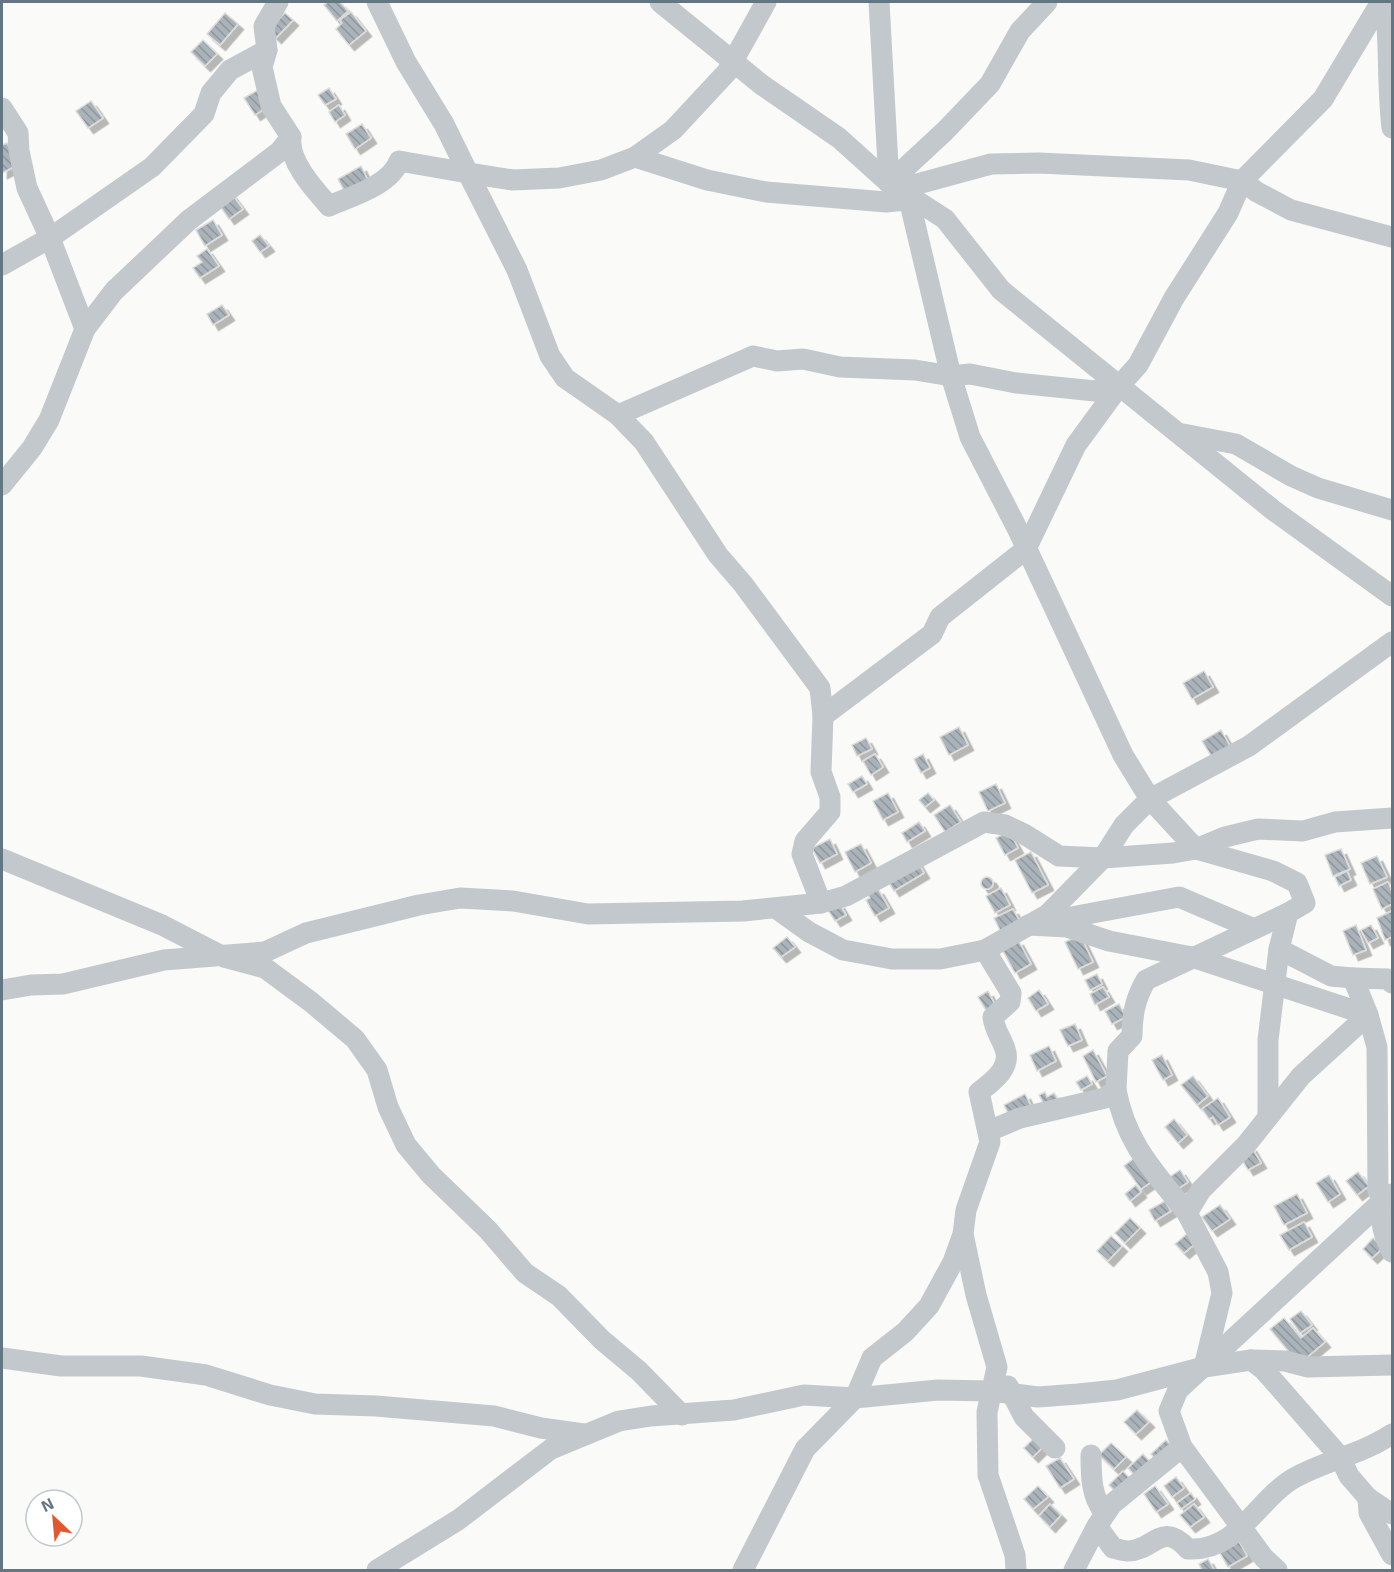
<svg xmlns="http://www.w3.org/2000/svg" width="1394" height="1572" font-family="'Exo 2',sans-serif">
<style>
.building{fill:url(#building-back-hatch);stroke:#dcdcda;stroke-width:1.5;filter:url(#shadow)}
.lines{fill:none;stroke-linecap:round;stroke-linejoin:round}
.minor{stroke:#c3c8cc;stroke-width:21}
</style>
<defs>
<pattern id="building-back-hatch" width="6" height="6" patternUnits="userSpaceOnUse" patternTransform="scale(1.5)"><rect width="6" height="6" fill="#aab3b9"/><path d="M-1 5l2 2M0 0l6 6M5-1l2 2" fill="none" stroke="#8e969c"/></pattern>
<filter id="shadow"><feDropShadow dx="5.5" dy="5.5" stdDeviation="0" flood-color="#0004"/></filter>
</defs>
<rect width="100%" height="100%" fill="#fafaf8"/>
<g class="building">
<polygon points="328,2 340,2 348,11 337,21 324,5"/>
<polygon points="351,12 366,31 349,45 336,29 342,23 340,20"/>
<polygon points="225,13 238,24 220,45 207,34"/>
<polygon points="285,13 293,20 276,38 268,30"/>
<polygon points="203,40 217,54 205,66 191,52"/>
<polygon points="329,88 336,99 325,105 318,95"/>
<polygon points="258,90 268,106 255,115 244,98"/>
<polygon points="91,101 103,118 88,128 76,111"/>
<polygon points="339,105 345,115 335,122 329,112"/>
<polygon points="362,124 371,138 355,149 346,134"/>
<polygon points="7,143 18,165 2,173 2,145"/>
<polygon points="361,166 369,183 346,194 338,179"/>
<polygon points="231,193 243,209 229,219 218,203"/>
<polygon points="213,220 222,235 205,246 196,230"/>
<polygon points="260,235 269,246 260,252 252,241"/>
<polygon points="207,249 219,266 200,278 193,268 202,262 197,256"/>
<polygon points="222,305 229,315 213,325 207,314"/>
<polygon points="1204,671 1213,687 1192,699 1183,683"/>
<polygon points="959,727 968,745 949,755 940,737"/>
<polygon points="1221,730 1231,748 1213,759 1202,741"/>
<polygon points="866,738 872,749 857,756 852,745"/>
<polygon points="875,754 883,767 871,775 863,761"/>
<polygon points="923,754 930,768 921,773 914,759"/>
<polygon points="862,776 867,784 853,792 848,784"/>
<polygon points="996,784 1005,803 988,811 979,792"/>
<polygon points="888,793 898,812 883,820 873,801"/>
<polygon points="928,793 934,800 925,807 919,800"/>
<polygon points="950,805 961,822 945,832 934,815"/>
<polygon points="919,822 925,831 907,842 902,833"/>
<polygon points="1009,831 1018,848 1005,855 996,838"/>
<polygon points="830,839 837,854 820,863 812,848"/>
<polygon points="861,844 871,863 855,872 845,852"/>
<polygon points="1341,849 1350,869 1333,876 1325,855"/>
<polygon points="1031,852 1048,885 1032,893 1015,860"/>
<polygon points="1377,856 1387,877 1370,884 1361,863"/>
<polygon points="917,861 924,873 894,891 887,880"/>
<polygon points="1347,871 1351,880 1339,886 1335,877"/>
<circle cx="987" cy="883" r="6"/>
<polygon points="1388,882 1392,892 1392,904 1382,909 1373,889"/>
<polygon points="1001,888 1010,905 995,913 986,896"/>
<polygon points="878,889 889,908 875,916 866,900 870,898 868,895"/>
<polygon points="839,903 846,915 835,921 828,910"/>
<polygon points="1013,909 1021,924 1002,934 994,918"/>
<polygon points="1392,911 1392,937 1385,940 1377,918"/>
<polygon points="1356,925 1366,950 1353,955 1343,931"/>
<polygon points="1371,925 1378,938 1368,943 1361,930"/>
<polygon points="1080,935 1093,962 1078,969 1065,942"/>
<polygon points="787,937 795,947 781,957 773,948"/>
<polygon points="1018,940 1031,964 1015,973 1002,949"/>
<polygon points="1097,974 1102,984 1090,990 1085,980"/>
<polygon points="1103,987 1109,997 1095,1005 1090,994"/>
<polygon points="1039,990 1048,1004 1036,1011 1028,998"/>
<polygon points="988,991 996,1007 987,1012 978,997"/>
<polygon points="1119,1004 1126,1017 1112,1024 1105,1011"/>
<polygon points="1075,1024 1082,1040 1068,1046 1060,1030"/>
<polygon points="1049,1046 1056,1061 1037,1071 1030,1055"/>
<polygon points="1093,1050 1107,1076 1096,1082 1083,1056"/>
<polygon points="1162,1055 1172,1075 1163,1080 1152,1060"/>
<polygon points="1087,1076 1092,1084 1081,1090 1076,1082"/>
<polygon points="1193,1076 1208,1096 1197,1105 1181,1085"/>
<polygon points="1045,1092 1047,1097 1054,1093 1059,1101 1046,1108 1039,1095"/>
<polygon points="1025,1094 1032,1108 1011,1119 1004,1105"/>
<polygon points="1218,1098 1230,1117 1218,1125 1213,1117 1209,1119 1202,1109"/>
<polygon points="1174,1119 1187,1135 1178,1143 1165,1127"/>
<polygon points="1251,1146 1261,1163 1248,1170 1238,1153"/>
<polygon points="1133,1159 1151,1182 1141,1189 1124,1166"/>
<polygon points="1180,1170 1188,1182 1176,1190 1168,1178"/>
<polygon points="1358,1172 1369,1186 1357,1195 1346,1181"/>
<polygon points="1329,1175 1340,1194 1328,1202 1316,1183"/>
<polygon points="1136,1185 1141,1192 1130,1201 1125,1194"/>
<polygon points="1297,1194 1307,1213 1284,1225 1274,1206"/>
<polygon points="1165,1201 1171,1211 1155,1221 1149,1210"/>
<polygon points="1220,1205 1230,1219 1212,1231 1202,1217"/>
<polygon points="1130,1218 1140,1228 1125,1243 1115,1233"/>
<polygon points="1304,1222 1312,1237 1289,1250 1280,1235"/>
<polygon points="1188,1233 1196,1243 1184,1253 1175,1244"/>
<polygon points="1111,1236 1122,1246 1108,1261 1097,1251"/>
<polygon points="1373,1238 1383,1248 1372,1258 1363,1249"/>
<polygon points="1301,1311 1312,1325 1300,1333 1290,1319"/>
<polygon points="1284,1318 1301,1338 1313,1328 1325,1342 1299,1364 1270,1329"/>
<polygon points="1137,1410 1149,1422 1136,1434 1124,1422"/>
<polygon points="1037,1435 1046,1444 1033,1457 1024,1448"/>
<polygon points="1166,1440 1174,1448 1159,1463 1151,1454"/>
<polygon points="1111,1443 1126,1457 1114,1469 1099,1455"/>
<polygon points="1143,1454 1154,1466 1139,1480 1128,1468"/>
<polygon points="1060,1458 1074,1479 1060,1488 1046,1466"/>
<polygon points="1123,1471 1133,1482 1119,1495 1109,1485"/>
<polygon points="1176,1477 1184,1488 1172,1497 1164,1486"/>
<polygon points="1038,1486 1048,1497 1033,1509 1024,1499"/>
<polygon points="1155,1486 1168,1504 1156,1512 1144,1494"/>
<polygon points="1191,1493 1195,1499 1181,1509 1177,1503"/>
<polygon points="1050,1504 1061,1515 1050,1527 1039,1516"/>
<polygon points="1194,1504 1204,1517 1190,1527 1180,1515"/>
<polygon points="1238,1540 1247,1556 1228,1567 1219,1551"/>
<polygon points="1208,1559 1214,1570 1202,1570 1199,1564"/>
</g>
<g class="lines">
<g class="minor">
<path d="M278,2L264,26L267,50L262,67L271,106L291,137C288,161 314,189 329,206C350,197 391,185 399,161L468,173L444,124L406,62L377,2"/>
<polyline points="660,2 762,85 839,138 889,183 945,219 1001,290 1273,510 1392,596"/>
<polyline points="879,2 889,183 910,186 991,164 1039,163 1189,170 1242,181 1257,192 1291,210 1392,237"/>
<path d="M1385,2C1390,44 1387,86 1392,128"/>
<polyline points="2,108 18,133 19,151 27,188 50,238 85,329"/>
<polyline points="635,157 707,180 766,192 886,202 915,199"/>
<polyline points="468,173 517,270 550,356 565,378 618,415 644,442 718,555 743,584 820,688 823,716 821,772 830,797 830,812 805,841 802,854 821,903"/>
<polyline points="468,173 513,180 559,178 601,170 635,157 673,130 727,72 766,2"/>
<polyline points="889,183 945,131 990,84 1020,31 1047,2"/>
<polyline points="908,195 951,376 970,437 1018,530 1123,755 1150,799 1196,849 1273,871 1297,883 1305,903 1288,913 1279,949 1331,976 1353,978 1368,1015 1377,1047 1378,1191 1382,1196 1392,1194"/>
<polyline points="2,265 50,238 152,167 204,114 211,93 230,70 267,50"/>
<polyline points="618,415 753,356 777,361 803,359 840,367 915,370 951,376 970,374 1016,383 1095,391 1120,385 1138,365 1174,298 1228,213 1242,181 1323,99 1381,2"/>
<polyline points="1183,434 1236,444 1291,476 1318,488 1392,510"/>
<polyline points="2,485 32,448 49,420 85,329 114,291 189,220 279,152 291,137"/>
<polyline points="823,716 932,634 940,617 1026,549 1076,445 1120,385"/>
<polyline points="2,859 162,925 224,957 265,968 311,1002 355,1039 377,1070 388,1107 406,1145 431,1175 488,1230 525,1273 559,1296 602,1340 639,1371 682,1415"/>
<polyline points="777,909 809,932 843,950 892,959 940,959 985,950 1047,915 1103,858 1124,825 1150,799 1249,746 1392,642"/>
<path d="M985,950L1011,993L1010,1002L993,1017C994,1029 1001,1037 1005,1049C1012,1068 992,1082 979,1092L990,1142L966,1210L963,1234L976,1295L997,1367L987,1412L988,1475L1015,1555L1016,1570"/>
<polyline points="1353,978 1388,979 1392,983"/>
<polyline points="2,990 31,985 63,984 164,960 265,952 306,933 419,905 460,898 513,901 588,914 743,911 821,903 846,896 984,822 1005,825 1024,834 1059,856 1103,858 1173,853 1196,849 1225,837 1258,829 1303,831 1335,822 1392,818"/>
<path d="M1116,1090C1126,1144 1155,1172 1187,1213"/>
<polyline points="1268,1115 1268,1040 1279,949"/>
<path d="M989,1131L1020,1118L1105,1098L1116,1090L1118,1051L1132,1036C1132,1015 1135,999 1146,980L1288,913"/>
<path d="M1389,1195C1378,1218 1381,1230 1392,1252"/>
<polyline points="2,1358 61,1366 141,1366 206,1375 270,1395 315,1404 376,1406 494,1416 541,1428 584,1434"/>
<polyline points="1251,1360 1264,1370 1340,1457 1349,1476 1368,1498 1392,1514"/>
<polyline points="1204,1367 1222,1293 1218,1272 1187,1213 1201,1190 1246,1145 1301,1076 1368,1015 1192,957 1109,941 1067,927 1028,925 1179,897 1254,929"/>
<polyline points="1008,1386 1024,1417 1055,1448"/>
<polyline points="1182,1447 1264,1558 1277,1570"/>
<path d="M1091,1455C1091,1477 1091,1496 1105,1514"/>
<polyline points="1368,1498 1369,1513 1392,1555"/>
<path d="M1097,1526L1113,1548C1117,1549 1123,1551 1128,1551C1154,1551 1161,1520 1188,1549C1239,1552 1257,1498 1296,1477C1327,1460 1362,1454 1392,1434"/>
<polyline points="377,1570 458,1520 551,1449 619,1421 651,1416 734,1410 804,1395 855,1398 938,1390 991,1391 1038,1397 1078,1394 1117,1390 1204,1367 1251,1360 1285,1361 1308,1367 1392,1365"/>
<polyline points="743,1570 805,1449 855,1398 872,1358 905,1332 929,1306 953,1262 962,1237"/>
<polyline points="1074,1570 1097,1526 1112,1504 1182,1447 1169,1411 1178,1390 1389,1195"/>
</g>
</g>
<rect width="1394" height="1572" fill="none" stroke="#657683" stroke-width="6"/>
<g transform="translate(54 1518) rotate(334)"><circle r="28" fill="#ffffff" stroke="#c1c8cd" stroke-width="1.5"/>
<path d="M0-4.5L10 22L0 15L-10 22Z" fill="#e4572e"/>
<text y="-9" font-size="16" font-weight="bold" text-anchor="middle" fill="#657683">N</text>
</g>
</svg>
